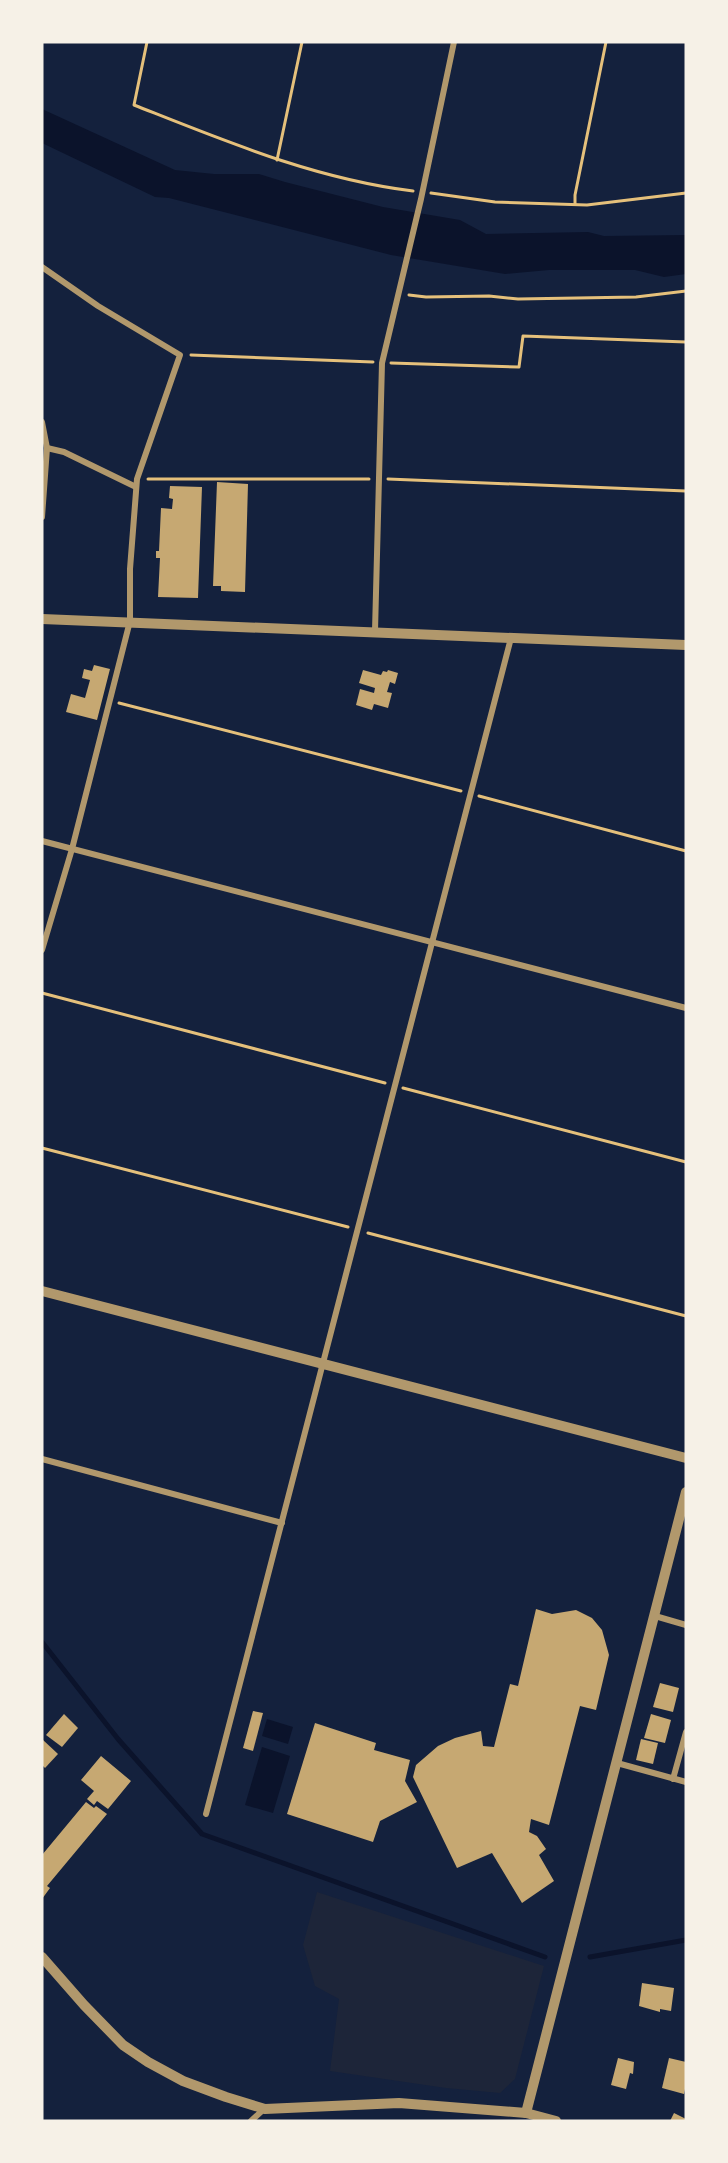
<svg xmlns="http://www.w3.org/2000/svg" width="728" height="2163" font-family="'Crimson Pro',serif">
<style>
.green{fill:#1d2539}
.water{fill:#0b132b}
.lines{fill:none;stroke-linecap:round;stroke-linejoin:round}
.stream{stroke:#0b132b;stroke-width:5}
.building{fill:#c6a872}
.path{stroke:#e5c07b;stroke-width:3}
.minor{stroke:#b1986c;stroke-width:6}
.tertiary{stroke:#b1986c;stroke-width:10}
</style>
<rect width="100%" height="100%" fill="#14213d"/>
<polygon class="green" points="317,1892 544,1966 515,2079 500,2093 446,2088 330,2071 339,1999 315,1986 303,1945"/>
<g class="water">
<polygon points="42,109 175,170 214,174 259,174 285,182 383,207 460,220 486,234 588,232 604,236 686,235 686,274 664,277 635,270 549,270 505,274 391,255 169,198 155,197 42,143"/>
<polygon points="267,1719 293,1727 288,1744 262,1736"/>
<polygon points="262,1747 290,1756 273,1813 245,1805"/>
</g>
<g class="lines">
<g class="stream">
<polyline points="42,1642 118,1739 202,1834 545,1957"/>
<polyline points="590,1957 686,1940"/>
</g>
</g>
<g class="building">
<polygon points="217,482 248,484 245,592 221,591 221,586 213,586"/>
<polygon points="170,486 202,487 198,598 158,597 160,558 156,558 156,551 159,551 161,508 172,509 173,499 169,498"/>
<polygon points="94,665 110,669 97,720 66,712 71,694 85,698 90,680 82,678 84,669 92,671"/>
<polygon points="363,670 381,675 383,671 387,672 388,670 398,673 395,684 390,682 387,692 392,693 388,708 374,704 372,710 356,705 360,689 374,693 375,688 359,683"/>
<polygon points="536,1609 552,1614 576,1610 592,1618 602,1630 609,1655 596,1710 580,1706 549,1825 531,1819 529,1832 537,1836 546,1849 539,1855 554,1881 522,1903 492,1853 457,1868 413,1777 416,1765 438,1746 455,1738 481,1731 483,1746 494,1747 510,1684 518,1686"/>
<polygon points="660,1683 679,1688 673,1712 653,1707"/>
<polygon points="253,1711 263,1713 253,1751 243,1748"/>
<polygon points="64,1714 78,1728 62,1747 46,1735"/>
<polygon points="651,1714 671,1720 665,1743 644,1738"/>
<polygon points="315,1723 376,1743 374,1750 410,1760 405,1781 417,1802 380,1821 373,1842 287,1814"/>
<polygon points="42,1739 58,1754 45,1768 42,1765"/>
<polygon points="641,1739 658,1743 653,1764 636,1760"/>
<polygon points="101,1756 131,1781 108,1809 97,1801 94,1805 87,1799 94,1791 81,1780"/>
<polygon points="86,1802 94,1808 96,1806 107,1814 47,1886 50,1888 42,1899 42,1855"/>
<polygon points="642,1983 674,1988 671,2011 660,2009 660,2012 639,2006"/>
<polygon points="618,2058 634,2062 633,2074 630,2073 626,2089 611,2085"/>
<polygon points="669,2058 686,2062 686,2084 684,2094 662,2088"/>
<polygon points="674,2113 686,2119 686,2121 670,2121"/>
</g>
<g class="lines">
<g class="path">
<path d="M147,42L134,105C225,141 315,179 413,191"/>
<polyline points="277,160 302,42"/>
<polyline points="431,193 495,202 587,205 686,193"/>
<polyline points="575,204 575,195 606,42"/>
<polyline points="409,295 426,297 489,296 518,299 636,297 686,291"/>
<polyline points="191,355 373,362"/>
<polyline points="391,363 519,367 523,336 686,342"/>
<polyline points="148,479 369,479"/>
<polyline points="388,479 686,491"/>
<polyline points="119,703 461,791"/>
<polyline points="479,796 686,851"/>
<polyline points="42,993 385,1083"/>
<polyline points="403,1088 686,1162"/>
<polyline points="42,1148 348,1227"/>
<polyline points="368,1233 686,1316"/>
</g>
<g class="minor">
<polyline points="42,267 98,306 180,355 137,479 130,569 130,621 72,849 42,950"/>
<polyline points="42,422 47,448 42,517"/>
<polyline points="47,448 64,452 136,487"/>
<polyline points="375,631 382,363 421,199 454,42"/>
<polyline points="42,841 686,1008"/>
<polyline points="42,1459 282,1523"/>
<polyline points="655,1616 686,1625"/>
<polyline points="617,1763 686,1782"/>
<polyline points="673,1779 686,1732"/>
<polyline points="206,1814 511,638"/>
<polyline points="251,2121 264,2109"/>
</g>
<g class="tertiary">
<polyline points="42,619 686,645"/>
<polyline points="42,1291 686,1458"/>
<polyline points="42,1957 84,2005 123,2045 148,2062 183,2081 226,2097 265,2109 399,2103 526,2113 556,2121"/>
<polyline points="526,2113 686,1492"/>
</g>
</g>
<rect width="728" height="2163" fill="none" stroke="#f6f1e7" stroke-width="87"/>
</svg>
